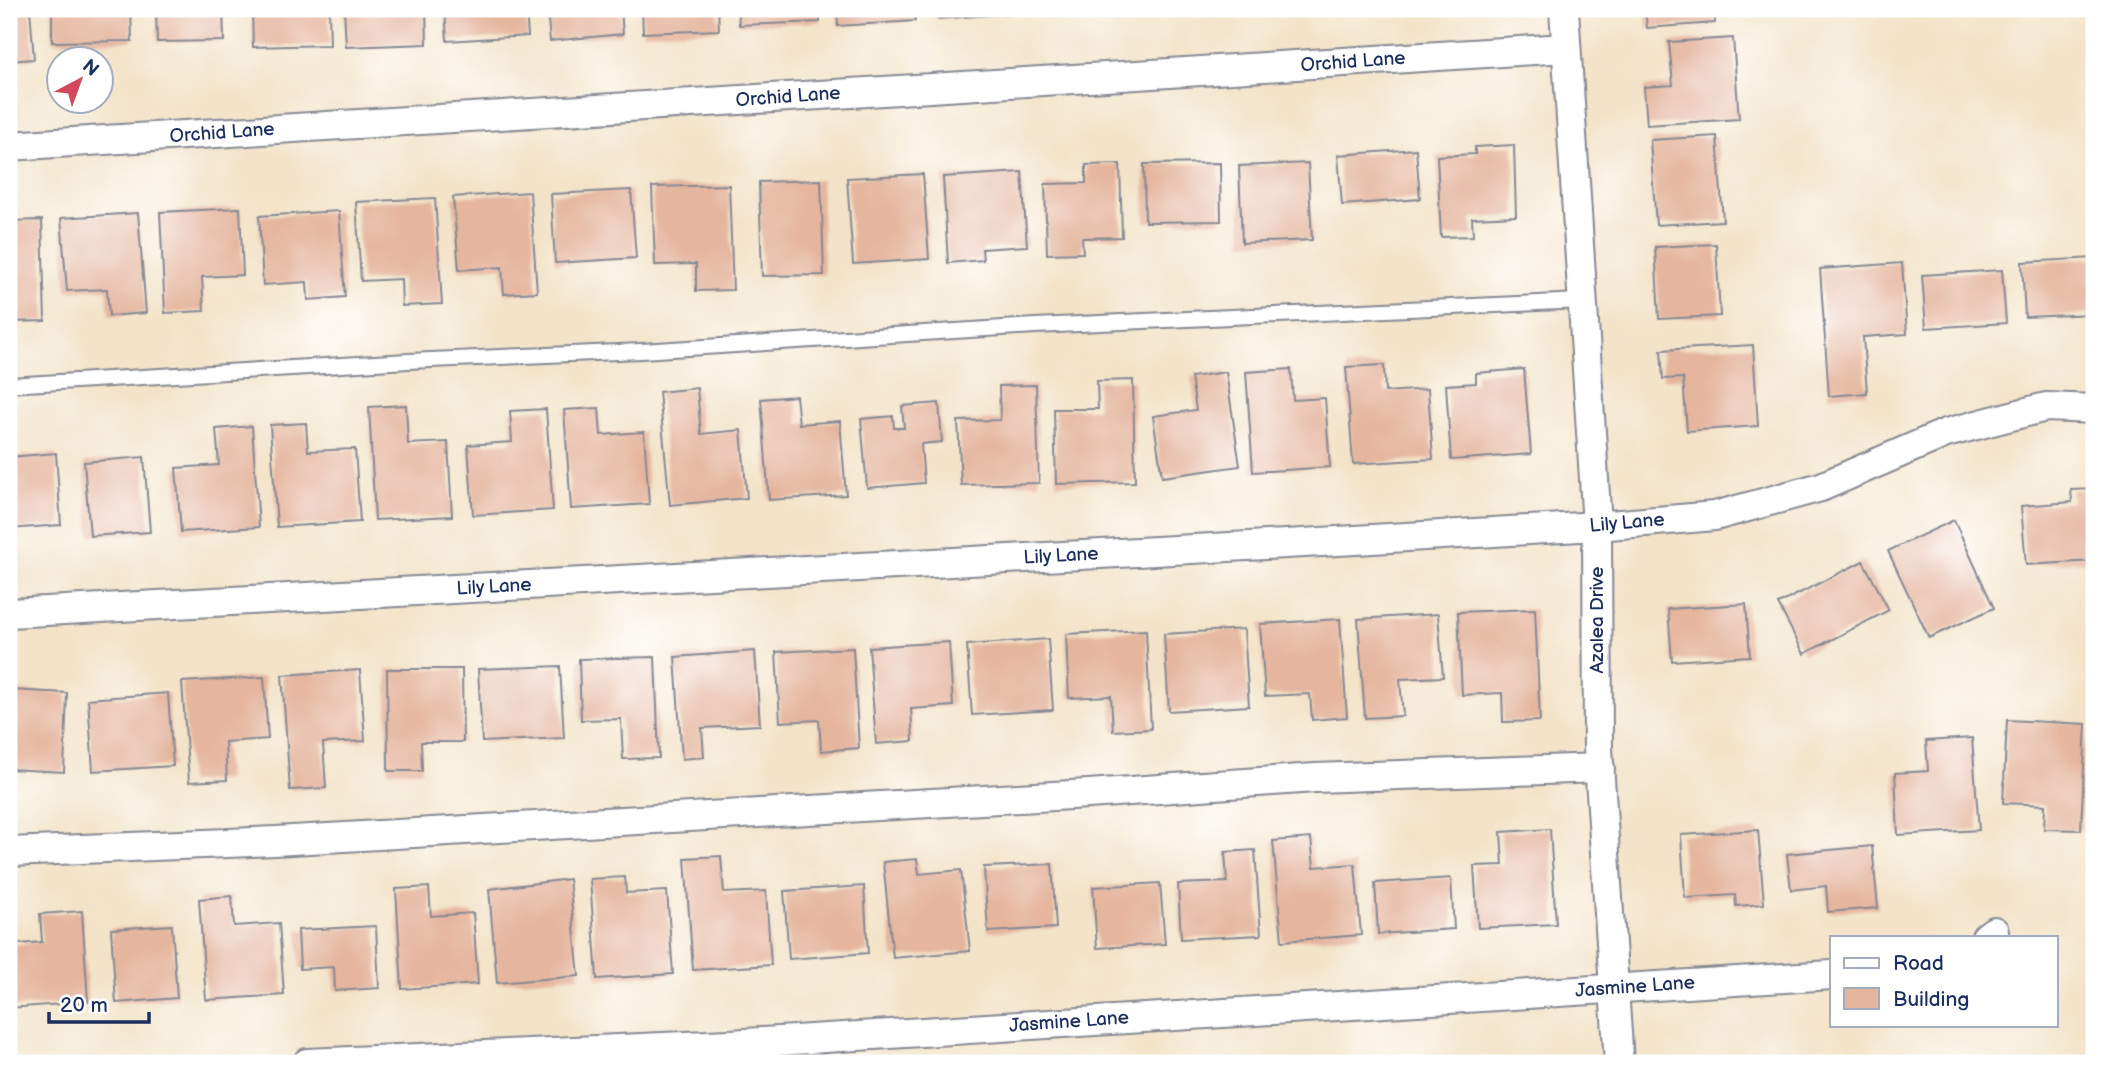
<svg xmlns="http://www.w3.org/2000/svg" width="2103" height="1072" font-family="'Balsamiq Sans',sans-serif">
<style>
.building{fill:#e5b59e}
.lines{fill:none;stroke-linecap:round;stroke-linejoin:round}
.lane-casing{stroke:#878993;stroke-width:18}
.street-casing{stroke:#878993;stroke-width:32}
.lane{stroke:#fff;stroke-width:14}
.street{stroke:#fff;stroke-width:28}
.labels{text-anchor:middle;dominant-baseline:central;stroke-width:5;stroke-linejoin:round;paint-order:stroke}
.street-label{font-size:19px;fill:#1b2f5e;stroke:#fff}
</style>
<rect width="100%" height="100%" fill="#fff"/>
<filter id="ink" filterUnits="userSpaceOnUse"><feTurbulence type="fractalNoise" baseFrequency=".0143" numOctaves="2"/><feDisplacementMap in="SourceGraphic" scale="14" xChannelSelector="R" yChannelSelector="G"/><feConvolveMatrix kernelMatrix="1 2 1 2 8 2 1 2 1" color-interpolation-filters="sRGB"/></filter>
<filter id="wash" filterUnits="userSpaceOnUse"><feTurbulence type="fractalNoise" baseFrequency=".00686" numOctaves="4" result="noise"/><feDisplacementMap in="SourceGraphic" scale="28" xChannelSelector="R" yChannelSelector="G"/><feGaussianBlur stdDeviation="1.57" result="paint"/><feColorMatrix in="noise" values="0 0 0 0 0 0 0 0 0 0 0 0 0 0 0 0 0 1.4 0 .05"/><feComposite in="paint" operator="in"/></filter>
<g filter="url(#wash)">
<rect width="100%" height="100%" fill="#f3e3c8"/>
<g id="blocks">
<g class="building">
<polygon points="9,9 30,9 34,59 9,61"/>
<polygon points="52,9 131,9 132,41 52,42"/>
<polygon points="156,9 223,9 224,41 157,42"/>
<polygon points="252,9 329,9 330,45 253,47"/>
<polygon points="344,9 426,9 427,44 346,47"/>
<polygon points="445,9 526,9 528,36 447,41"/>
<polygon points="547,9 621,9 623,34 550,41"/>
<polygon points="642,9 718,9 719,30 643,33"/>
<polygon points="738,9 819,9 820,22 739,25"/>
<polygon points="837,9 914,9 915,21 838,26"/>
<polygon points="936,9 1017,9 1017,13 937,19"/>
<polygon points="1035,9 1104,9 1104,11 1035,15"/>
<polygon points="1645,9 1714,9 1715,23 1647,28"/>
<polygon points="1733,38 1739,119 1647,125 1644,87 1673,85 1669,42"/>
<polygon points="1717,136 1723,221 1656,225 1650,140"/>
<polygon points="1514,145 1516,216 1472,218 1473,236 1441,237 1437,156 1475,154 1475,147"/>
<polygon points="1416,149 1420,199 1342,205 1338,155"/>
<polygon points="1220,163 1221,221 1145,222 1144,164"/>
<polygon points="1308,163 1312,240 1242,243 1239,166"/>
<polygon points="1120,164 1122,237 1082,238 1083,253 1047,254 1045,184 1086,183 1086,165"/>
<polygon points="1022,172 1027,246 982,249 983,260 948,263 943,177"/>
<polygon points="923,174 929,259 853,264 847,178"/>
<polygon points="821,180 824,275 762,276 759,182"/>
<polygon points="729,185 733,290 696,291 696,264 655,265 652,187"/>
<polygon points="631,190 636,258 555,263 551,194"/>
<polygon points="530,192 537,292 504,294 502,267 459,270 453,197"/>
<polygon points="435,198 442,304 402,306 401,279 361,281 356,202"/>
<polygon points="240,208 243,275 202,277 204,311 165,313 160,212"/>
<polygon points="339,211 345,297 308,300 307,282 263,285 259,216"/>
<polygon points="138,213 146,313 109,316 107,289 67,291 61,218"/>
<polygon points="42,220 45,321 13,322 12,297 9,298 9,221"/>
<polygon points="1716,244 1720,316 1659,319 1655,247"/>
<polygon points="2094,258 2094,314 2025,317 2022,262"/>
<polygon points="1902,263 1907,334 1863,337 1867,393 1829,396 1820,269"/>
<polygon points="2002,270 2006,323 1926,328 1922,275"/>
<polygon points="1753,345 1758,426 1687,431 1683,378 1663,379 1661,350"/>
<polygon points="1384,365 1385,392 1428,389 1433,459 1353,464 1346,367"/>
<polygon points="1291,369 1293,400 1325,398 1330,467 1253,472 1246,372"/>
<polygon points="1524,369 1531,454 1451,460 1446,385 1476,383 1476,373"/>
<polygon points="1226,372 1240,466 1162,477 1153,416 1196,410 1191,377"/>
<polygon points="1133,380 1135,482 1056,484 1054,409 1098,409 1097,381"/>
<polygon points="1036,385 1039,483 961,485 958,421 1000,420 999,386"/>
<polygon points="697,388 701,434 741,430 747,498 670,505 659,392"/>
<polygon points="796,396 799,424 840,421 846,495 769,500 761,399"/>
<polygon points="939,403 942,442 921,444 924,483 867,488 861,419 893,416 894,428 904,428 902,406"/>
<polygon points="406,405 408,444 448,442 452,516 375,520 369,407"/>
<polygon points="599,408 601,435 644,432 649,504 571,509 564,410"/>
<polygon points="546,409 553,510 473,515 468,445 512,442 510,411"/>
<polygon points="306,423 308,451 355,449 360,522 277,527 270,425"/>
<polygon points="252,426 259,527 181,532 176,468 219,465 216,429"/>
<polygon points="56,453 61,525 9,529 9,457"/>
<polygon points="144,457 150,532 90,536 84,462"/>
<polygon points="2094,489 2094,561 2026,565 2021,506 2072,502 2071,490"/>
<polygon points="1954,520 1994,608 1929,638 1888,551"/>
<polygon points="1863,561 1889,610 1804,654 1778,604"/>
<polygon points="1746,604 1750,656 1672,661 1668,609"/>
<polygon points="1535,609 1540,721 1503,722 1502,693 1462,695 1458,612"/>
<polygon points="1438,614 1443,677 1400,679 1403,716 1365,718 1358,619"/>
<polygon points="1340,619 1347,717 1312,720 1310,694 1265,696 1260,624"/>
<polygon points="1244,629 1249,706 1169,711 1164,634"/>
<polygon points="1146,630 1151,729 1113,731 1111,696 1069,698 1066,634"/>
<polygon points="1048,639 1053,710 972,715 967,645"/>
<polygon points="949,642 953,706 911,709 913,741 876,744 869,647"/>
<polygon points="853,648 859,748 821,751 819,720 780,722 776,652"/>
<polygon points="755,651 760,725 702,728 704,757 682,759 675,657"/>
<polygon points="655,657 659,758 623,759 621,719 581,720 579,659"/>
<polygon points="560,666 564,738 482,742 478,669"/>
<polygon points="387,669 462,669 463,742 421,742 422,771 388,771"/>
<polygon points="360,670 365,741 323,743 326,788 290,790 282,675"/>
<polygon points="264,677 268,739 225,742 227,780 189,782 182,682"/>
<polygon points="9,690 67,693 64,772 9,769"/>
<polygon points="168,693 173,766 93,771 88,699"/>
<polygon points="2007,720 2086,724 2081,830 2044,829 2045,805 2003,803"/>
<polygon points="1972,738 1979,830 1898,835 1895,773 1928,771 1926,741"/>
<polygon points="1550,829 1556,924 1478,928 1474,866 1503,865 1501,832"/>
<polygon points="1758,830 1764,904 1736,906 1735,895 1685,898 1681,835"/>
<polygon points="1311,838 1314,867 1355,864 1361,935 1282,941 1273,841"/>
<polygon points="1872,846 1878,908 1828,912 1826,886 1791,890 1787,854"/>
<polygon points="1255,850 1261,935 1181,939 1178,884 1227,882 1225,852"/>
<polygon points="721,856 724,893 766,891 771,965 693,970 685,858"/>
<polygon points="917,859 919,874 961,870 970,951 893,958 883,862"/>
<polygon points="1052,864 1056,928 988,932 984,867"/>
<polygon points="625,877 626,893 667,891 673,974 597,979 590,879"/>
<polygon points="1451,878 1454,929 1378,934 1375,883"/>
<polygon points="569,879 579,976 497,983 489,889"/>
<polygon points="1160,883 1165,944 1097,948 1093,887"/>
<polygon points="864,886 868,953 789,959 784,891"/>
<polygon points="429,887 431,916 473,913 478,984 402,989 396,889"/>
<polygon points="232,896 234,926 279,923 284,995 206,1000 199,899"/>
<polygon points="82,911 88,1002 9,1008 9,945 42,942 40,914"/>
<polygon points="172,925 177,998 116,1003 111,929"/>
<polygon points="376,926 379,988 335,991 334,967 300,969 298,930"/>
</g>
</g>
</g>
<g filter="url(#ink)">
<use href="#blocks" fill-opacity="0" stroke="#878993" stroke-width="2"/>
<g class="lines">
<defs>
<polyline id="lane" points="9,385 408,361 641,351 1035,326 1582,301"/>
<g id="street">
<polyline points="1564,9 1597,526 1598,748 1619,1063"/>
<polyline points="9,146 1566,48"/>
<polyline points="9,613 1286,544 1597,526 1715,516 1821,487 1946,433 2046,407 2094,409"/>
<polyline points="9,852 275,841 1088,794 1315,778 1600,768"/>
<polyline points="1986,937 1994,931"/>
<polyline points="307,1063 730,1044 1832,975"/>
</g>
</defs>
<use href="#lane" class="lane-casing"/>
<use href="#street" class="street-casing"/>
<use href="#lane" class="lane"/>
<use href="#street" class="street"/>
</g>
</g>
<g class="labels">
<g class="street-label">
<text transform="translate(1353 62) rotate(-4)">Orchid Lane</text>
<text transform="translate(788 97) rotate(-4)">Orchid Lane</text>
<text transform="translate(222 133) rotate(-4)">Orchid Lane</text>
<text transform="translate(1627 523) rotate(-5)">Lily Lane</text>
<text transform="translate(1061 556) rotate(-3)">Lily Lane</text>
<text transform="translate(494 587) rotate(-3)">Lily Lane</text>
<text transform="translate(1597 620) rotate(-90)">Azalea Drive</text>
<text transform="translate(1635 987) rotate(-4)">Jasmine Lane</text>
<text transform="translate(1069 1022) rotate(-4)">Jasmine Lane</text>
</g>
</g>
<rect width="2103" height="1072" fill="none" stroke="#fff" stroke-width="35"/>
<rect x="1830" y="936" width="228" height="91" fill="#ffffff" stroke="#a4acbf" stroke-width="2"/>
<rect x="1844" y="958" width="35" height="10" fill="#ffffff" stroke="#a4acbf" stroke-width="2"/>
<text x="1893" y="970" font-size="21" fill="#1b2f5e">Road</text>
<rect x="1844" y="988" width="35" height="21" fill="#e5b59e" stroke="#a4acbf" stroke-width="2"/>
<text x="1893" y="1006" font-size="21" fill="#1b2f5e">Building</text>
<g transform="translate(80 80) rotate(41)"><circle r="33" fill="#ffffff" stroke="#a4acbf" stroke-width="2"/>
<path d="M0-5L12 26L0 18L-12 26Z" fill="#d1495b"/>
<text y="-10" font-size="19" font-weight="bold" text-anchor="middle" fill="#1b2f5e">N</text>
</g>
<path d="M49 1012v10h100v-10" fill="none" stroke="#1b2f5e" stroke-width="3.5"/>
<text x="60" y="1012" font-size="21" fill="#1b2f5e" stroke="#ffffff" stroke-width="5" paint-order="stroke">20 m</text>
</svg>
